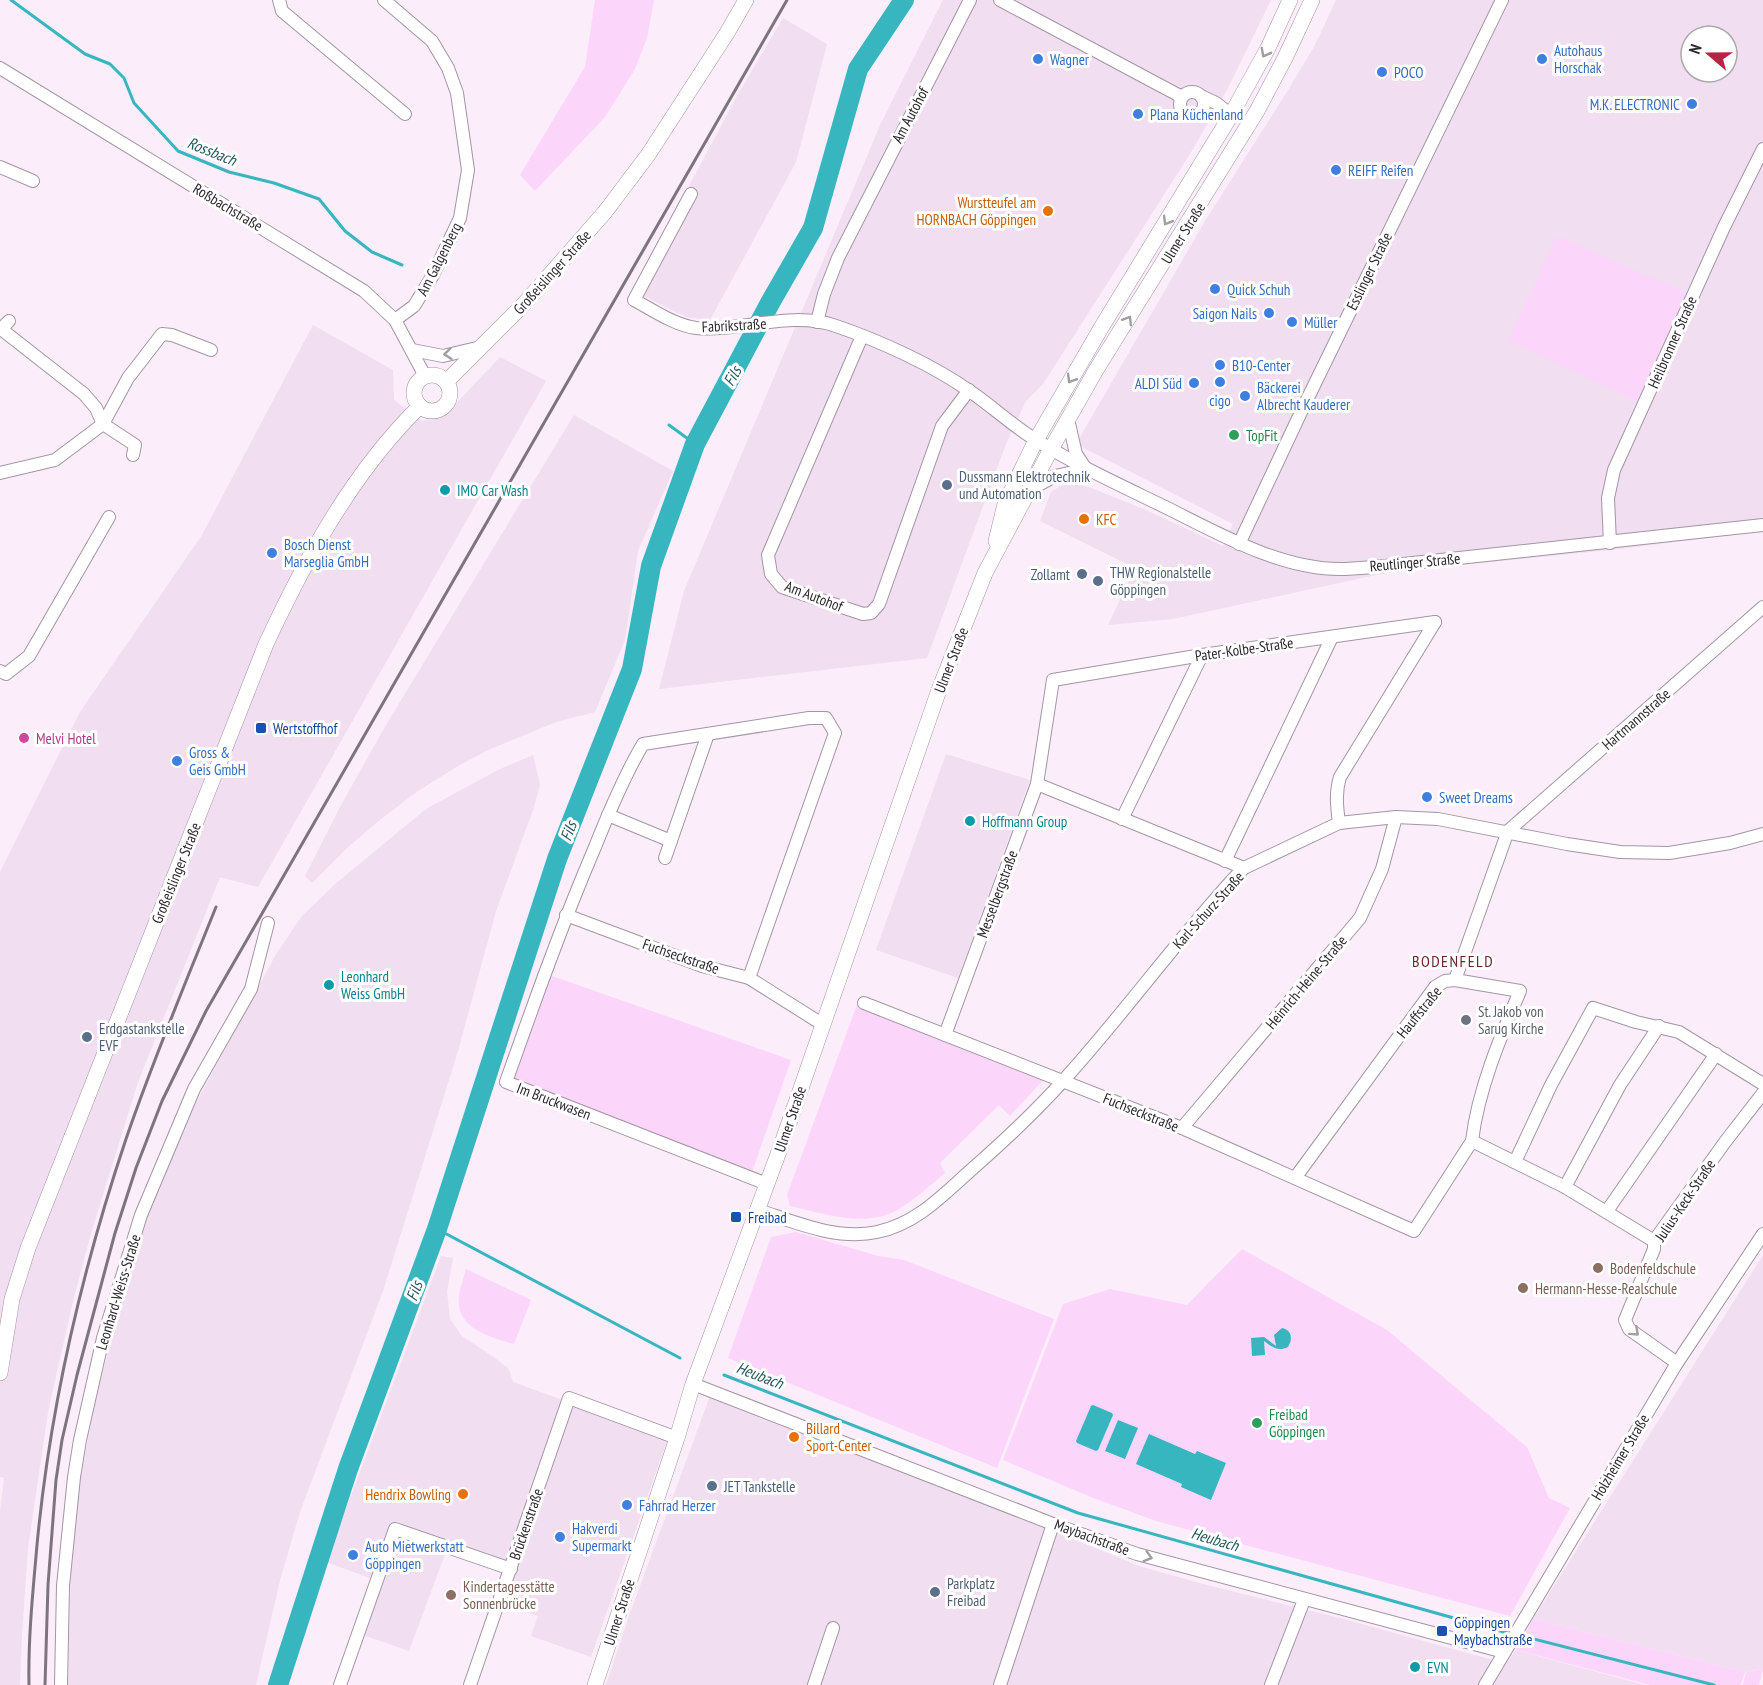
<svg xmlns="http://www.w3.org/2000/svg" width="1763" height="1685" font-family="'PT Sans Narrow',sans-serif">
<style>
.built{fill:#f1def0;fill-rule:evenodd}
.green{fill:#fcd5fb}
.water{fill:#38b6c0}
.lines{fill:none;stroke-linecap:round;stroke-linejoin:round}
.stream{stroke:#38b6c0;stroke-width:3}
.river{stroke:#38b6c0;stroke-width:20}
.minor-casing{stroke:#a296a2;stroke-width:14}
.major-casing{stroke:#a296a2;stroke-width:16}
.minor{stroke:#fff;stroke-width:12}
.major{stroke:#fff;stroke-width:15}
.rail{stroke:#7d747d;stroke-width:3}
.oneway{stroke:#a09ea0}
.shop-dot{fill:#3f7fe0;stroke:#fff;stroke-width:2}
.food-dot{fill:#e8710a;stroke:#fff;stroke-width:2}
.leisure-dot{fill:#2e9e5b;stroke:#fff;stroke-width:2}
.service-dot{fill:#5c6f8a;stroke:#fff;stroke-width:2}
.culture-dot{fill:#0f9aa8;stroke:#fff;stroke-width:2}
.transit-dot{fill:#1a4fb4;stroke:#fff;stroke-width:2}
.hotel-dot{fill:#d1479c;stroke:#fff;stroke-width:2}
.worship-dot{fill:#6b7280;stroke:#fff;stroke-width:2}
.education-dot{fill:#8d6e63;stroke:#fff;stroke-width:2}
.labels{text-anchor:middle;dominant-baseline:central;stroke-width:6;stroke-linejoin:round;paint-order:stroke}
.shop-label{font-size:15px;fill:#366cbe;stroke:#fff;text-anchor:start}
.street-label{font-size:15px;fill:#2c272c;stroke:#fff}
.food-label{font-size:15px;fill:#c56008;stroke:#fff;text-anchor:end}
.leisure-label{font-size:15px;fill:#27864d;stroke:#fff;text-anchor:start}
.service-label{font-size:15px;fill:#4e5e75;stroke:#fff;text-anchor:start}
.culture-label{font-size:15px;fill:#0d838f;stroke:#fff;text-anchor:start}
.transit-label{font-size:15px;fill:#164399;stroke:#fff;text-anchor:start}
.hotel-label{font-size:15px;fill:#b23c85;stroke:#fff;text-anchor:start}
.worship-label{font-size:15px;fill:#5b616d;stroke:#fff;text-anchor:start}
.education-label{font-size:15px;fill:#785e54;stroke:#fff;text-anchor:start}
.water-label{font-size:16px;font-style:italic;fill:#23575b;stroke:#fff}
.neighbourhood-label{font-size:16px;letter-spacing:1.5px;fill:#6a242e;stroke:#fff}
</style>
<rect width="100%" height="100%" fill="#fbedfa"/>
<g class="built">
<polygon points="943,0 1271,0 1227,90 1190,154 1043,384 1026,401 1006,444 927,658 659,689 684,591 881,123"/>
<path d="M1336,0H1763V531L1611,550L1390,572L1173,619L1108,625L1135,568L1040,521L1051,492L1067,482L1089,487L1146,510L1223,546L1233,524L1076,444L1205,221L1290,87L1315,45ZM1691,36H1727V72H1691Z"/>
<polygon points="783,18 827,44 796,162 710,320 686,317 633,291 738,94"/>
<polygon points="313,325 393,370 394,400 422,421 437,418 447,413 500,357 546,381 258,887 220,877 138,1082 92,1230 73,1301 48,1412 28,1548 22,1634 20,1685 0,1685 0,1511 4,1478 0,1477 0,872 80,712 202,535"/>
<polygon points="574,415 673,471 638,551 625,640 595,712 556,722 488,750 458,766 418,791 381,819 347,848 312,883 305,876 340,807 386,725"/>
<polygon points="946,754 1030,780 958,978 876,950"/>
<polygon points="533,755 540,785 533,810 496,911 458,1051 383,1291 300,1512 280,1580 256,1685 68,1685 70,1593 75,1503 97,1395 118,1311 148,1213 188,1118 275,956 301,917 334,885 426,809 498,770"/>
<polygon points="1763,1255 1763,1669 1744,1672 1533,1619"/>
<polygon points="441,1256 453,1258 447,1291 450,1319 462,1336 495,1358 509,1369 513,1382 668,1438 591,1657 531,1636 538,1616 503,1604 514,1570 448,1546 409,1651 363,1635 381,1582 326,1562"/>
<polygon points="710,1396 923,1477 1139,1566 1203,1584 1340,1618 1489,1659 1504,1665 1516,1650 1645,1685 606,1685 629,1616"/>
</g>
<g class="green">
<polygon points="595,0 654,0 647,38 635,69 605,117 535,191 520,175 585,67"/>
<polygon points="1557,236 1689,294 1638,402 1508,340"/>
<polygon points="538,971 791,1060 751,1175 503,1079"/>
<path d="M858,1002L1047,1076L1010,1116L999,1105L940,1163L945,1173C928,1187 901,1213 879,1217C850,1223 818,1212 790,1206L787,1195Z"/>
<polygon points="796,1232 878,1256 904,1260 1054,1319 997,1468 728,1358 771,1237"/>
<polygon points="1242,1249 1387,1330 1527,1447 1549,1498 1570,1508 1510,1616 1156,1521 1091,1497 1003,1460 1063,1304 1110,1289 1187,1305"/>
<path d="M466,1269L531,1300L514,1344C490,1337 455,1328 459,1296C460,1287 464,1278 466,1269Z"/>
<polygon points="1533,1619 1744,1672 1745,1672 1741,1685 1650,1685 1516,1650"/>
<polygon points="1763,1669 1759,1685 1743,1685 1746,1672"/>
</g>
<g class="water">
<path d="M1282,1328C1292,1330 1293,1339 1288,1347C1278,1352 1272,1347 1264,1341L1265,1355L1252,1356L1251,1338L1264,1337L1276,1346L1274,1335Z"/>
<polygon points="1093,1405 1112,1413 1113,1415 1098,1450 1096,1451 1077,1443 1076,1441 1091,1406"/>
<polygon points="1118,1420 1138,1428 1125,1459 1105,1451"/>
<polygon points="1149,1434 1195,1454 1197,1451 1226,1463 1211,1500 1181,1487 1182,1484 1136,1464"/>
</g>
<g class="lines">
<g class="stream">
<polyline points="11,0 85,54 110,64 124,78 134,103 178,151 229,172 274,183 319,199 345,231 372,252 402,265"/>
<polyline points="669,425 695,444"/>
<polyline points="437,1229 680,1358"/>
<polyline points="724,1375 1078,1513 1511,1634"/>
<polyline points="1518,1635 1714,1685"/>
</g>
<polyline class="river" points="278,1685 348,1469 437,1229 557,859 632,669 651,566 695,444 770,303 813,228 858,69 904,0"/>
<defs>
<g id="minor">
<polyline points="279,0 282,11 405,114"/>
<polyline points="384,0 432,41 448,68 457,93 468,170 460,218 433,275 414,306 395,320"/>
<polyline points="1000,0 1182,97"/>
<polyline points="0,68 364,291 395,320 425,376"/>
<circle cx="1192" cy="104" r="12"/>
<polyline points="1201,96 1216,103 1231,115"/>
<polyline points="0,167 33,181"/>
<path d="M691,194L634,300C653,310 674,325 696,328C741,332 791,310 836,326C880,341 933,365 971,392C993,407 1013,426 1036,440C1078,466 1122,486 1165,507C1218,533 1279,569 1340,569C1355,569 1370,567 1385,566L1763,525"/>
<polyline points="9,321 1,329 84,394 96,408 103,424 135,445 133,455"/>
<polyline points="817,322 824,294 838,258 970,0"/>
<polyline points="862,336 768,555 771,574 782,587 863,614 871,613 879,604 942,426 969,390"/>
<polyline points="412,350 443,356 481,347"/>
<polyline points="1068,419 1076,454 1084,466"/>
<polyline points="0,473 55,460 103,424 128,378 162,334 172,335 211,350"/>
<polyline points="1031,489 1055,476 1087,469"/>
<polyline points="1610,543 1608,498 1614,470 1724,227 1763,149"/>
<polyline points="1239,544 1302,410 1502,0"/>
<polyline points="0,671 6,674 29,656 109,517"/>
<polyline points="1037,784 1244,868"/>
<polyline points="608,815 671,841"/>
<polyline points="1122,819 1202,655"/>
<path d="M1339,823C1337,807 1335,793 1340,777L1435,622"/>
<polyline points="665,858 708,734"/>
<polyline points="1225,861 1332,637"/>
<polyline points="566,915 702,966 749,978 822,1024"/>
<path d="M749,978L835,733L826,718H809L643,744C624,776 609,812 595,847C562,924 534,1003 506,1082L767,1184"/>
<polyline points="1455,980 1508,831 1763,607"/>
<path d="M864,1003L1182,1128L1414,1231L1472,1141C1478,1090 1500,1038 1520,991L1455,980L1445,981L1435,987L1295,1178"/>
<polyline points="945,1035 1037,784 1053,680 1202,655 1435,622"/>
<polyline points="1182,1128 1360,918 1382,869 1396,817"/>
<polyline points="1472,1141 1565,1187 1654,1241"/>
<polyline points="1515,1162 1551,1085 1593,1008 1636,1022 1679,1032 1763,1084"/>
<polyline points="1565,1187 1620,1085 1659,1026"/>
<path d="M758,1210C795,1222 837,1241 877,1232C916,1224 942,1196 971,1170C1003,1142 1034,1113 1062,1082C1123,1015 1175,942 1236,876L1244,868L1339,823L1396,817L1438,819L1567,844L1620,852L1669,853L1730,843L1763,834"/>
<polyline points="1607,1211 1716,1054"/>
<polyline points="1677,1363 1629,1329 1625,1320 1654,1249 1654,1241 1725,1142 1763,1093"/>
<polyline points="693,1384 1053,1524 1137,1554 1504,1652"/>
<polyline points="61,1685 63,1586 74,1477 80,1440 103,1338 141,1215 194,1089 251,989 268,923"/>
<polyline points="340,1685 395,1529 511,1569"/>
<polyline points="470,1685 569,1398 677,1438"/>
<polyline points="814,1685 833,1628"/>
<polyline points="1000,1685 1053,1524"/>
<polyline points="1271,1685 1304,1600"/>
<polyline points="1485,1685 1677,1363 1763,1234"/>
</g>
<g id="major">
<circle cx="432" cy="393" r="18"/>
<polyline points="446,382 524,304 605,212 648,155 727,33 746,0"/>
<polyline points="996,541 1005,504 1036,440 1101,328 1231,115 1268,48 1290,0"/>
<path d="M0,1373L12,1299L28,1248L266,644C306,558 352,473 420,406"/>
<polyline points="595,1685 677,1438 693,1384 781,1146 939,690 985,573 1051,449 1096,370 1257,111 1285,58 1312,0"/>
</g>
</defs>
<use href="#minor" class="minor-casing"/>
<use href="#major" class="major-casing"/>
<use href="#minor" class="minor"/>
<use href="#major" class="major"/>
<g class="rail">
<path d="M29,1685C28,1638 33,1591 37,1545C50,1407 82,1270 126,1139C153,1060 185,984 216,907"/>
<polyline points="45,1685 48,1585 56,1480 62,1440 77,1375 115,1233 136,1168 162,1101 206,1011 787,0"/>
</g>
</g>
<defs><path id="oneway-chevron" d="M-2-3.5L2.5 0L-2 3.5" fill="none" stroke-width="1.6" stroke-linecap="round" stroke-linejoin="round" transform="scale(1.5)"/></defs>
<g class="oneway">
<use href="#oneway-chevron" transform="translate(1265 53) rotate(118)"/>
<use href="#oneway-chevron" transform="translate(1167 221) rotate(121)"/>
<use href="#oneway-chevron" transform="translate(1128 320) rotate(-58)"/>
<use href="#oneway-chevron" transform="translate(448 354) rotate(174)"/>
<use href="#oneway-chevron" transform="translate(1071 379) rotate(121)"/>
<use href="#oneway-chevron" transform="translate(1635 1332) rotate(42)"/>
<use href="#oneway-chevron" transform="translate(1148 1557) rotate(16)"/>
</g>
<g class="shop-dot">
<circle cx="1038" cy="59" r="6"/>
<circle cx="1542" cy="59" r="6"/>
<circle cx="1382" cy="72" r="6"/>
<circle cx="1692" cy="104" r="6"/>
<circle cx="1138" cy="114" r="6"/>
<circle cx="1336" cy="170" r="6"/>
<circle cx="1215" cy="289" r="6"/>
<circle cx="1269" cy="313" r="6"/>
<circle cx="1292" cy="322" r="6"/>
<circle cx="1220" cy="365" r="6"/>
<circle cx="1220" cy="382" r="6"/>
<circle cx="1194" cy="383" r="6"/>
<circle cx="1245" cy="396" r="6"/>
<circle cx="272" cy="553" r="6"/>
<circle cx="177" cy="761" r="6"/>
<circle cx="1427" cy="797" r="6"/>
<circle cx="627" cy="1505" r="6"/>
<circle cx="560" cy="1537" r="6"/>
<circle cx="353" cy="1555" r="6"/>
</g>
<g class="food-dot">
<circle cx="1048" cy="211" r="6"/>
<circle cx="1084" cy="519" r="6"/>
<circle cx="794" cy="1437" r="6"/>
<circle cx="463" cy="1494" r="6"/>
</g>
<g class="leisure-dot">
<circle cx="1234" cy="435" r="6"/>
<circle cx="1257" cy="1423" r="6"/>
</g>
<g class="service-dot">
<circle cx="947" cy="485" r="6"/>
<circle cx="1082" cy="574" r="6"/>
<circle cx="1098" cy="581" r="6"/>
<circle cx="87" cy="1037" r="6"/>
<circle cx="712" cy="1486" r="6"/>
<circle cx="935" cy="1592" r="6"/>
</g>
<g class="culture-dot">
<circle cx="445" cy="490" r="6"/>
<circle cx="970" cy="821" r="6"/>
<circle cx="329" cy="985" r="6"/>
<circle cx="1415" cy="1667" r="6"/>
</g>
<g class="transit-dot">
<rect x="255" y="722" width="12" height="12" rx="3"/>
<rect x="730" y="1211" width="12" height="12" rx="3"/>
<rect x="1436" y="1625" width="12" height="12" rx="3"/>
</g>
<circle class="hotel-dot" cx="24" cy="738" r="6"/>
<circle class="worship-dot" cx="1466" cy="1020" r="6"/>
<g class="education-dot">
<circle cx="1598" cy="1268" r="6"/>
<circle cx="1523" cy="1288" r="6"/>
<circle cx="451" cy="1595" r="6"/>
</g>
<g class="labels">
<g class="shop-label">
<text x="1554" y="50">Autohaus<tspan x="1554" dy="17">Horschak</tspan></text>
<text x="1050" y="59">Wagner</text>
<text x="1394" y="72">POCO</text>
<text x="1680" y="104" text-anchor="end">M.K. ELECTRONIC</text>
<text x="1150" y="114">Plana Küchenland</text>
<text x="1348" y="170">REIFF Reifen</text>
<text x="1227" y="289">Quick Schuh</text>
<text x="1257" y="313" text-anchor="end">Saigon Nails</text>
<text x="1304" y="322">Müller</text>
<text x="1232" y="365">B10-Center</text>
<text x="1182" y="383" text-anchor="end">ALDI Süd</text>
<text x="1257" y="387">Bäckerei<tspan x="1257" dy="17">Albrecht Kauderer</tspan></text>
<text x="1220" y="400" text-anchor="middle">cigo</text>
<text x="284" y="544">Bosch Dienst<tspan x="284" dy="17">Marseglia GmbH</tspan></text>
<text x="189" y="752">Gross &amp;<tspan x="189" dy="17">Geis GmbH</tspan></text>
<text x="1439" y="797">Sweet Dreams</text>
<text x="639" y="1505">Fahrrad Herzer</text>
<text x="572" y="1528">Hakverdi<tspan x="572" dy="17">Supermarkt</tspan></text>
<text x="365" y="1546">Auto Mietwerkstatt<tspan x="365" dy="17">Göppingen</tspan></text>
</g>
<g class="street-label">
<text transform="translate(910 115) rotate(-62)">Am Autohof</text>
<text transform="translate(228 207) rotate(31)">Roßbachstraße</text>
<text transform="translate(1183 233) rotate(-58)">Ulmer Straße</text>
<text transform="translate(439 259) rotate(-63)">Am Galgenberg</text>
<text transform="translate(1369 271) rotate(-64)">Esslinger Straße</text>
<text transform="translate(552 272) rotate(-48)">Großeislinger Straße</text>
<text transform="translate(734 325) rotate(-3)">Fabrikstraße</text>
<text transform="translate(1672 342) rotate(-66)">Heilbronner Straße</text>
<text transform="translate(1415 562) rotate(-5)">Reutlinger Straße</text>
<text transform="translate(814 596) rotate(21)">Am Autohof</text>
<text transform="translate(1244 649) rotate(-8)">Pater-Kolbe-Straße</text>
<text transform="translate(951 660) rotate(-69)">Ulmer Straße</text>
<text transform="translate(1636 719) rotate(-41)">Hartmannstraße</text>
<text transform="translate(176 873) rotate(-68)">Großeislinger Straße</text>
<text transform="translate(997 894) rotate(-70)">Messelbergstraße</text>
<text transform="translate(1208 910) rotate(-48)">Karl-Schurz-Straße</text>
<text transform="translate(681 956) rotate(19)">Fuchseckstraße</text>
<text transform="translate(1306 982) rotate(-50)">Heinrich-Heine-Straße</text>
<text transform="translate(1419 1012) rotate(-51)">Hauffstraße</text>
<text transform="translate(554 1101) rotate(21)">Im Bruckwasen</text>
<text transform="translate(1141 1112) rotate(22)">Fuchseckstraße</text>
<text transform="translate(790 1119) rotate(-71)">Ulmer Straße</text>
<text transform="translate(1685 1200) rotate(-56)">Julius-Keck-Straße</text>
<text transform="translate(118 1292) rotate(-73)">Leonhard-Weiss-Straße</text>
<text transform="translate(1620 1457) rotate(-59)">Holzheimer Straße</text>
<text transform="translate(526 1524) rotate(-71)">Brückenstraße</text>
<text transform="translate(1092 1537) rotate(20)">Maybachstraße</text>
<text transform="translate(619 1612) rotate(-72)">Ulmer Straße</text>
</g>
<g class="food-label">
<text x="1036" y="202">Wurstteufel am<tspan x="1036" dy="17">HORNBACH Göppingen</tspan></text>
<text x="1096" y="519" text-anchor="start">KFC</text>
<text x="806" y="1428" text-anchor="start">Billard<tspan x="806" dy="17">Sport-Center</tspan></text>
<text x="451" y="1494">Hendrix Bowling</text>
</g>
<g class="leisure-label">
<text x="1246" y="435">TopFit</text>
<text x="1269" y="1414">Freibad<tspan x="1269" dy="17">Göppingen</tspan></text>
</g>
<g class="service-label">
<text x="959" y="476">Dussmann Elektrotechnik<tspan x="959" dy="17">und Automation</tspan></text>
<text x="1110" y="572">THW Regionalstelle<tspan x="1110" dy="17">Göppingen</tspan></text>
<text x="1070" y="574" text-anchor="end">Zollamt</text>
<text x="99" y="1028">Erdgastankstelle<tspan x="99" dy="17">EVF</tspan></text>
<text x="724" y="1486">JET Tankstelle</text>
<text x="947" y="1583">Parkplatz<tspan x="947" dy="17">Freibad</tspan></text>
</g>
<g class="culture-label">
<text x="457" y="490">IMO Car Wash</text>
<text x="982" y="821">Hoffmann Group</text>
<text x="341" y="976">Leonhard<tspan x="341" dy="17">Weiss GmbH</tspan></text>
<text x="1427" y="1667">EVN</text>
</g>
<g class="transit-label">
<text x="273" y="728">Wertstoffhof</text>
<text x="748" y="1217">Freibad</text>
<text x="1454" y="1622">Göppingen<tspan x="1454" dy="17">Maybachstraße</tspan></text>
</g>
<g class="hotel-label">
<text x="36" y="738">Melvi Hotel</text>
</g>
<g class="worship-label">
<text x="1478" y="1011">St. Jakob von<tspan x="1478" dy="17">Sarug Kirche</tspan></text>
</g>
<g class="education-label">
<text x="1610" y="1268">Bodenfeldschule</text>
<text x="1535" y="1288">Hermann-Hesse-Realschule</text>
<text x="463" y="1586">Kindertagesstätte<tspan x="463" dy="17">Sonnenbrücke</tspan></text>
</g>
<g class="water-label">
<text transform="translate(212 151) rotate(22)">Rossbach</text>
<text transform="translate(732 376) rotate(-61)">Fils</text>
<text transform="translate(568 831) rotate(-69)">Fils</text>
<text transform="translate(414 1291) rotate(-70)">Fils</text>
<text transform="translate(760 1375) rotate(21)">Heubach</text>
<text transform="translate(1215 1539) rotate(16)">Heubach</text>
</g>
<g class="neighbourhood-label">
<text x="1453" y="961">BODENFELD</text>
</g>
</g>
<g transform="translate(1709 54) rotate(290)"><circle r="28" fill="#ffffff" stroke="#aba9ab" stroke-width="1.5"/>
<path d="M0-4.5L10 22L0 15L-10 22Z" fill="#b72544"/>
<text y="-9" font-size="16" font-weight="bold" text-anchor="middle" fill="#2c272c">N</text>
</g>
</svg>
